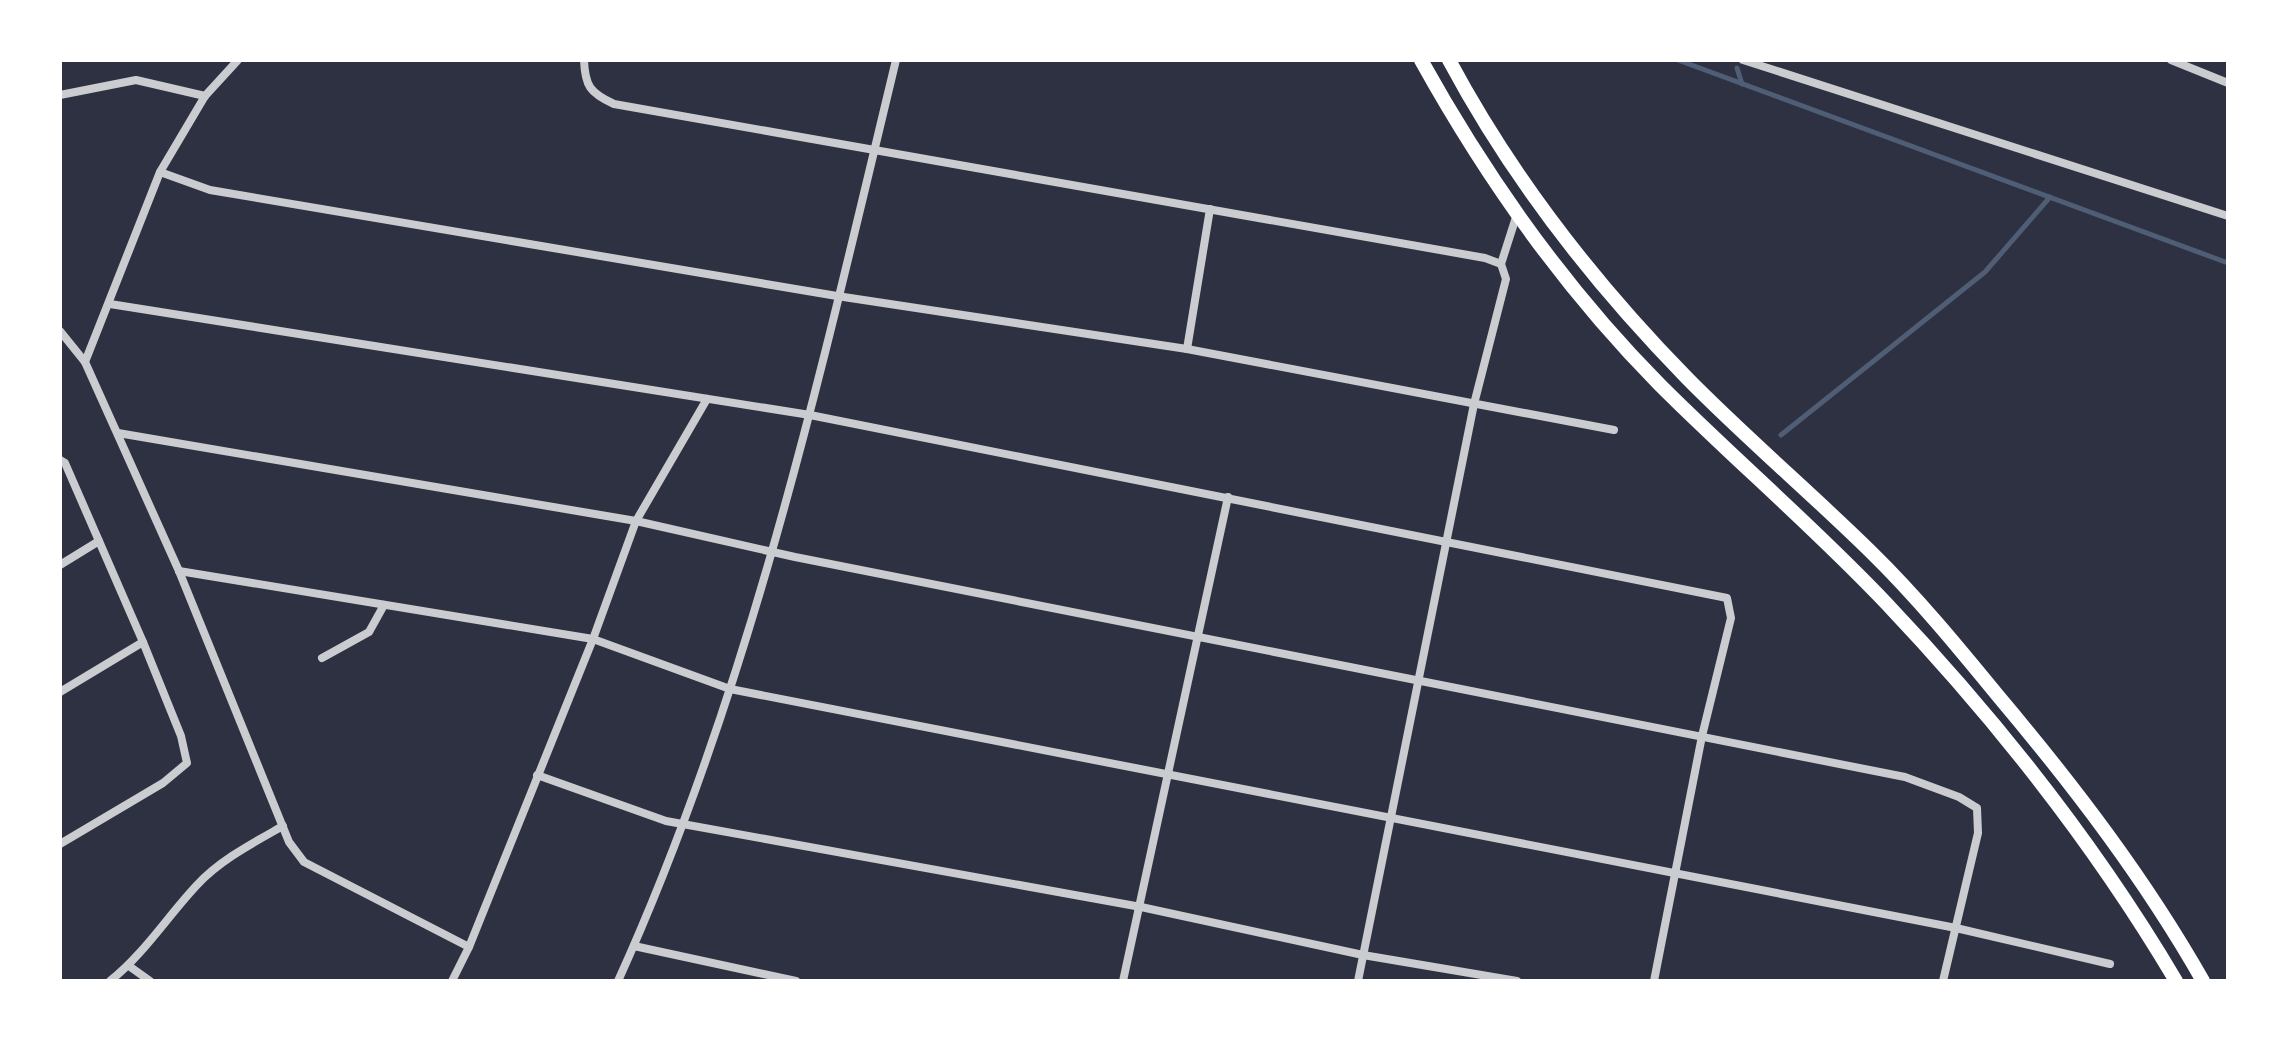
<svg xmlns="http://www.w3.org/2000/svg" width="2288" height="1041" font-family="Montserrat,sans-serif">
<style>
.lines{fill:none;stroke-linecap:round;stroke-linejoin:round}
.stream{stroke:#4f5d75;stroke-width:5}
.minor{stroke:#caccd0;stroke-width:8}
.secondary{stroke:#fff;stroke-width:14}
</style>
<rect width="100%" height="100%" fill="#2d3142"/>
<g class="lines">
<g class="stream">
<polyline points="1678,60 2228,263"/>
<polyline points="1737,68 1742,84"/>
<polyline points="1781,435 1985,272 2050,197"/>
</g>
<g class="minor">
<polyline points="238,60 205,96 160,172 85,362 179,571 289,842 304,862 469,947"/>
<path d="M584,60C585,86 590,93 614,104L1485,258L1501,264"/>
<polyline points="1743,60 2228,216"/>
<polyline points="2171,60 2228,83"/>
<polyline points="60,95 136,80 205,96"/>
<polyline points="160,172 210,190 837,296 1187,349 1614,430"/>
<polyline points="110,304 810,415 1727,598 1731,618 1702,736 1654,981"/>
<polyline points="60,331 85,362"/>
<polyline points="1187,349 1210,209"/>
<polyline points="118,433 636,521 795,557 1905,777 1959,797 1977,808 1978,833 1943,981"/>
<polyline points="60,460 65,463 143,642 181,736 187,763 163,783 60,844"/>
<polyline points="60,565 99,541"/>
<polyline points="179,571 593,639 730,689 1956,928 2110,964"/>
<polyline points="322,658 369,632 384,605"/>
<polyline points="60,692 143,642"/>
<polyline points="537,775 666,821 1141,907 1363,955 1517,981"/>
<polyline points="634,946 796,981"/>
<polyline points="129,966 150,981"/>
<path d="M110,981C144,954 167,917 197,885C220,860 253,843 283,826"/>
<polyline points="452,981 469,947 593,639 636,521 707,399"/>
<path d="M618,981C751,688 821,371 896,60"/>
<polyline points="1123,981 1228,497"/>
<polyline points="1358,981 1474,404 1506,279 1501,264 1517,214"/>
</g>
<g class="secondary">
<path d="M1421,60C1486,177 1565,289 1660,385C1734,459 1814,527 1886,603C1995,718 2095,844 2176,981"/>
<path d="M1449,60C1511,176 1595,284 1687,378C1746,438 1811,493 1871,552C1917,597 1958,647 1999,697C2074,786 2145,879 2203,981"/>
</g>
</g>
<rect width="2288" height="1041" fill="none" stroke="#ffffff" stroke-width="124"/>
</svg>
